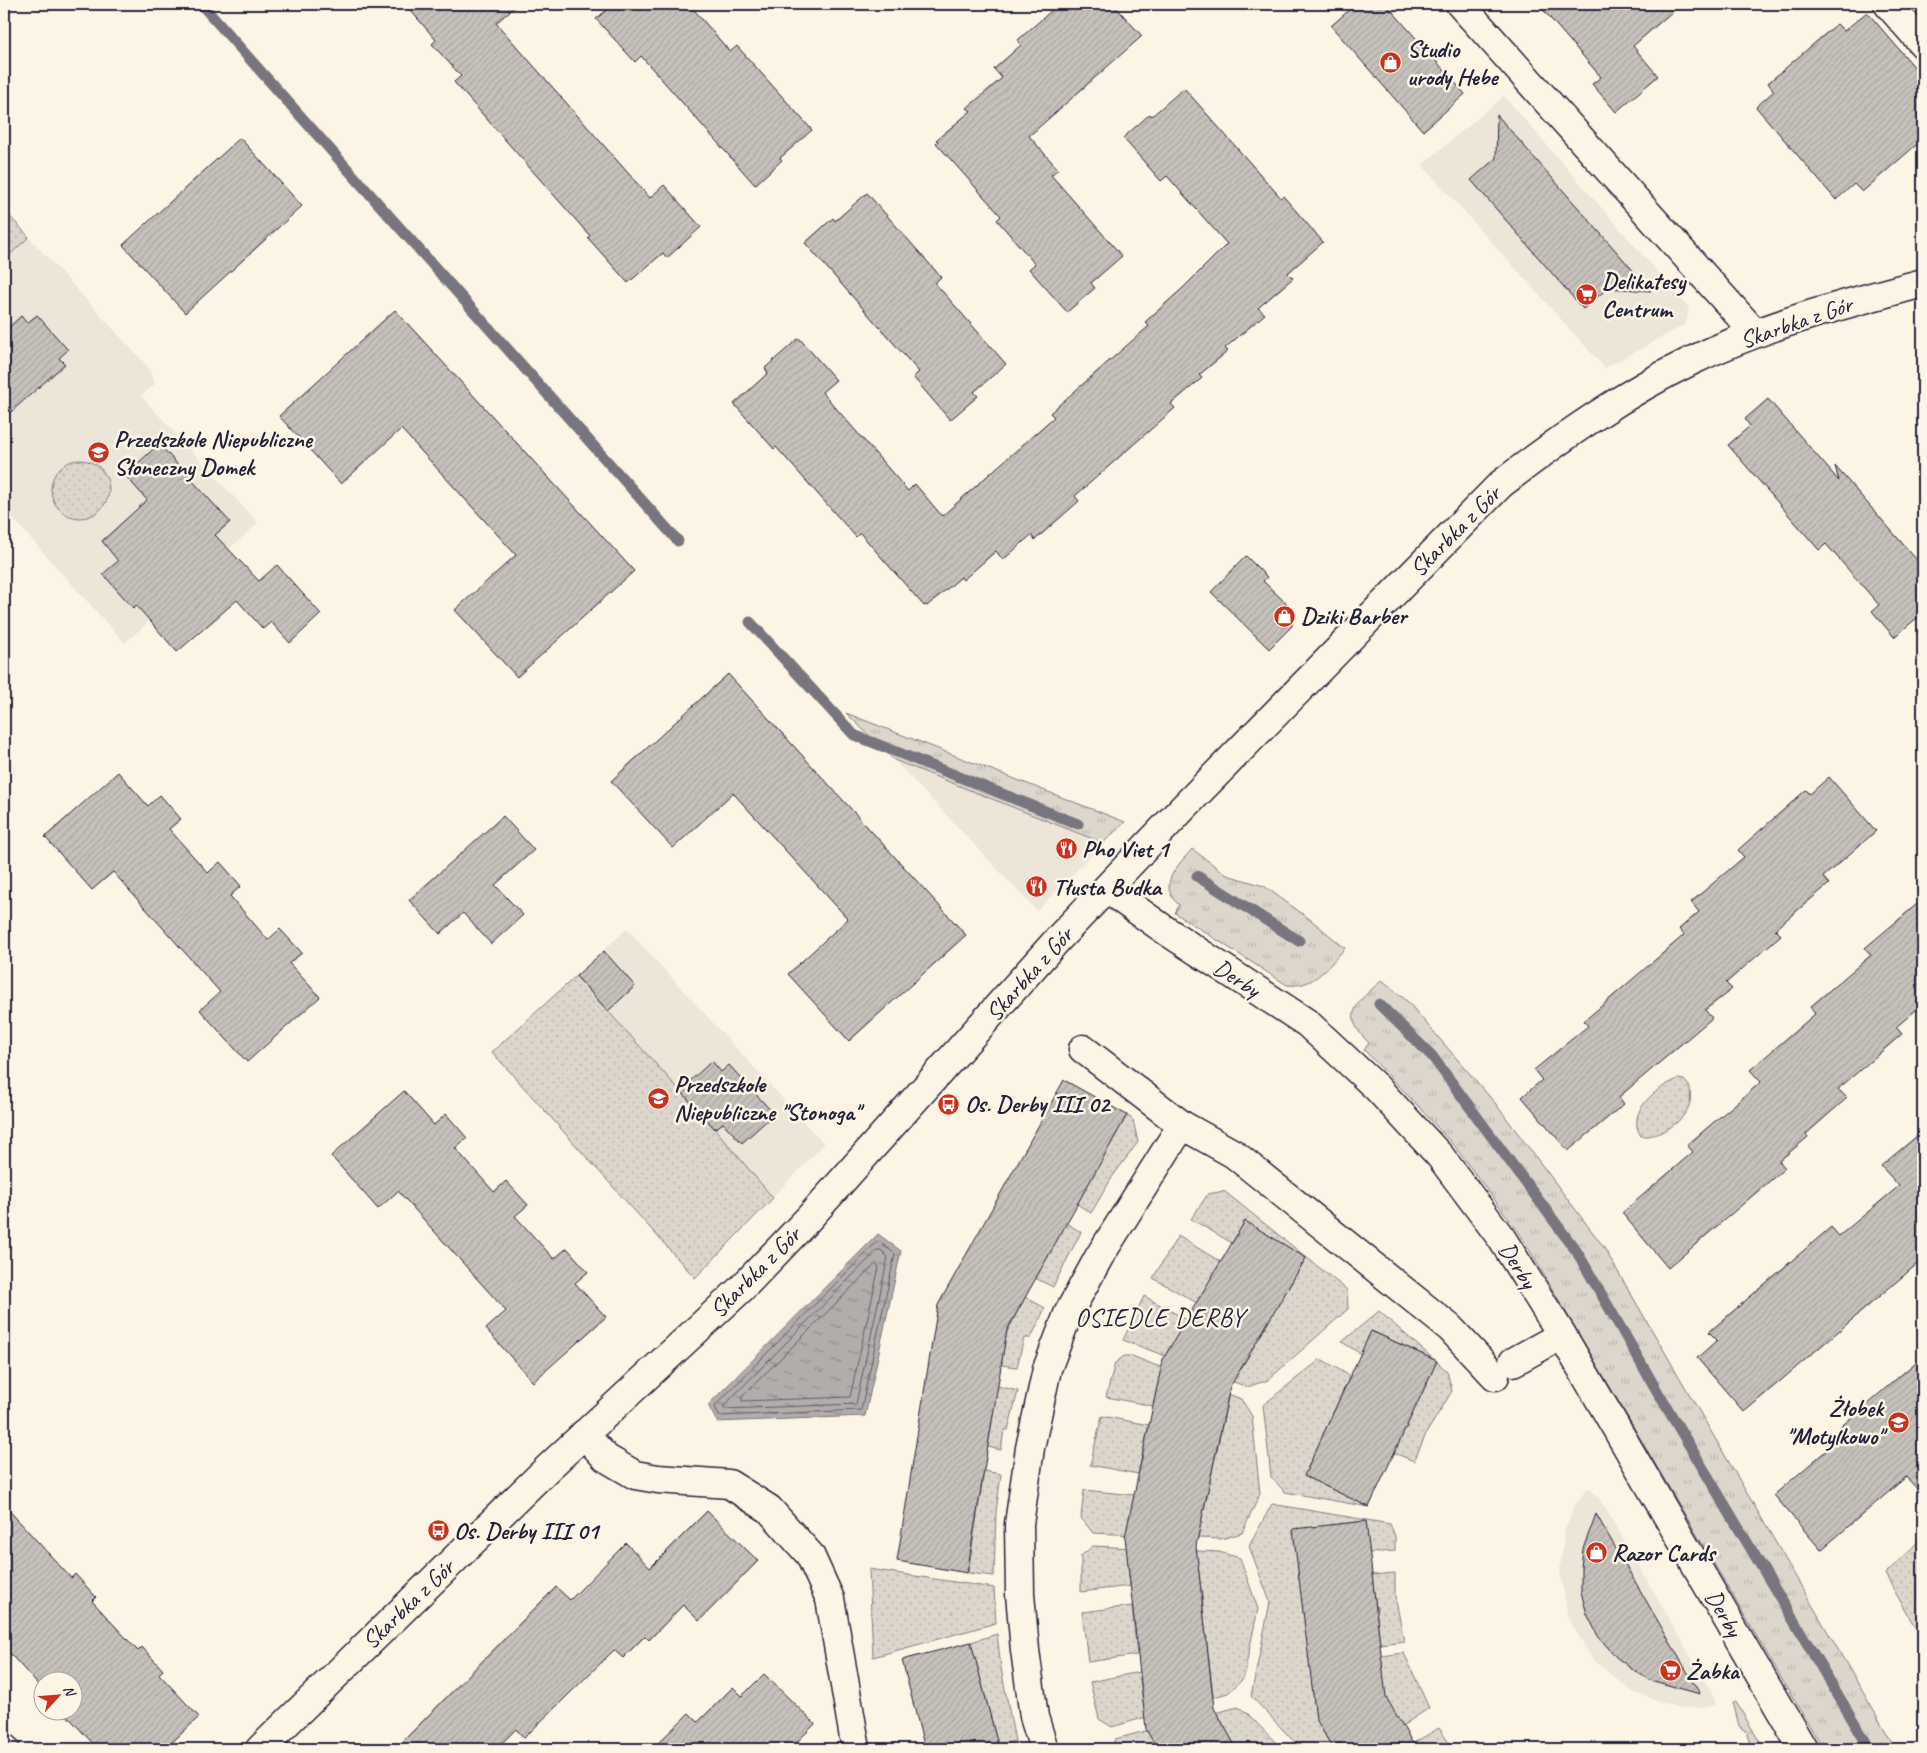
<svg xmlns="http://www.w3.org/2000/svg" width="1927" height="1753" font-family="Caveat,sans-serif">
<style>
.built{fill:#ece5d8}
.grass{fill:url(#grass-tufts);stroke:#7f7c84}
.park{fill:url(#park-dots);stroke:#7f7c84}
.water{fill:url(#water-ripples);stroke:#78757e}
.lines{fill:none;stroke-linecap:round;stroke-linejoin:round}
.shore{stroke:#5c5a68;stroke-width:1}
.stream{stroke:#78757e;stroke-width:11}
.building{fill:url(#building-hatch);stroke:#22223b}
.minor-casing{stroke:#22223b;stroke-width:31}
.minor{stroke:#fcf5e5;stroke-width:28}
.labels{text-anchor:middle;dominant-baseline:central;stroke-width:5;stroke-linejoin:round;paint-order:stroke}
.poi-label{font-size:24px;font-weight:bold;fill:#22223b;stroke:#fcf5e5;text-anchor:start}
.street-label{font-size:24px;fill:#22223b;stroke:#fcf5e5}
.neighbourhood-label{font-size:25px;letter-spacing:1px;fill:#22223b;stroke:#fcf5e5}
</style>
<defs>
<pattern id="grass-tufts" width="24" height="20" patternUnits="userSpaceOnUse" patternTransform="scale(1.25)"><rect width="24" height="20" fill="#dcd6cc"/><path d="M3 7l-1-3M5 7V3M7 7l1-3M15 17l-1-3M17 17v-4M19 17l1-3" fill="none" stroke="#bcb7b0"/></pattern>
<pattern id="park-dots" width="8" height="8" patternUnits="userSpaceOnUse" patternTransform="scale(1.25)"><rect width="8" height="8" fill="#dcd6cc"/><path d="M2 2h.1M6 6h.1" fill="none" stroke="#bcb7b0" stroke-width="1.8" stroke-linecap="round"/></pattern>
<pattern id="water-ripples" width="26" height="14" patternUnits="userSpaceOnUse" patternTransform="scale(1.25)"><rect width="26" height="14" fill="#b2adab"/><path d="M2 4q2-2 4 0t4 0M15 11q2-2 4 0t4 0" fill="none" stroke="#908c8c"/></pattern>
<pattern id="building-hatch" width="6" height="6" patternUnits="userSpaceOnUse" patternTransform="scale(1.25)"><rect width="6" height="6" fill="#c6c1bb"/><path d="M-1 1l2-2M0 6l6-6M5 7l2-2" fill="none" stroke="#aaa6a2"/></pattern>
</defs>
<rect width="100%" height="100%" fill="#fcf5e5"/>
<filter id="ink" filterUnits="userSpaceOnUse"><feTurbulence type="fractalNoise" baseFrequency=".02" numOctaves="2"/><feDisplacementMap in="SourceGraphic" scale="10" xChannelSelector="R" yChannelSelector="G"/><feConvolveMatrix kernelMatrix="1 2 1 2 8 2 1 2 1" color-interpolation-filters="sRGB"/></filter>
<g filter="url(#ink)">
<g class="built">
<polygon points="1504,96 1689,308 1686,324 1605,368 1422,165"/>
<polygon points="4,210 147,366 155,384 141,396 258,523 125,643 4,509"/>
<polygon points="894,760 1103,843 1037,911"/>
<polygon points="627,929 824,1144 695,1278 492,1052"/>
<polygon points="1588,1487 1601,1501 1713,1695 1716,1706 1679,1708 1633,1692 1592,1659 1568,1617 1560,1571 1564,1532 1574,1507"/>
</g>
<g class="grass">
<polygon points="846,713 1125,822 1103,843 894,760"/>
<path d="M1192,849L1227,875L1264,886L1311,920L1345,948C1328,967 1314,988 1287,985L1175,913L1179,905C1156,884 1178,866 1192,849Z"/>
<path d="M1382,980L1407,1001L1495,1103L1603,1246L1896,1749H1823L1520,1234L1456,1148L1419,1107L1364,1050L1369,1043C1339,1014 1358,1002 1382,980Z"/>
<polygon points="1733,1702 1736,1702 1764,1749 1752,1749 1746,1731 1739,1726"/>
</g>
<g class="park">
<polygon points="4,210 29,237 4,260"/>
<circle cx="80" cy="489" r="29"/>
<polygon points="576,976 715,1129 773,1198 695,1278 492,1052"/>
<path d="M1678,1079L1684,1080L1690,1087C1690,1092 1691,1098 1690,1103C1685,1122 1659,1138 1641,1136C1625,1112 1657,1087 1678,1079Z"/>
<polygon points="1127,1115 1133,1120 1138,1142 1113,1176 1091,1213 1077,1204"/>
<polygon points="1224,1191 1347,1290 1348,1309 1268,1380 1247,1387 1123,1340 1144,1296 1187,1320 1233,1381 1306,1258 1245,1221 1232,1243 1191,1219 1208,1194"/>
<polygon points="1066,1223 1081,1232 1053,1287 1035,1278"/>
<polygon points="1178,1236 1221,1262 1197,1303 1153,1278"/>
<polygon points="1025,1297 1045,1308 1031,1338 1024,1338 1017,1367 1001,1365 1006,1334"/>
<polygon points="1379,1311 1447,1371 1452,1391 1427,1432 1414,1461 1394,1453 1437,1361 1372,1331 1361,1354 1342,1342"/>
<polygon points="1124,1356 1132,1356 1241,1399 1252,1416 1260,1494 1242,1533 1221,1539 1093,1533 1081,1518 1084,1490 1134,1495 1198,1537 1228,1398 1158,1383 1153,1406 1106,1397 1115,1363"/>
<polygon points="1321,1359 1350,1376 1304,1476 1369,1507 1285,1492 1271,1477 1263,1405"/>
<polygon points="997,1386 1018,1391 1008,1430 1004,1430 1001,1450 988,1447"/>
<polygon points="1102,1416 1149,1425 1138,1474 1090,1465"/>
<polygon points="984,1471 1001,1474 996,1512 994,1576 968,1573"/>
<polygon points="1272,1504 1390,1524 1395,1536 1395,1551 1369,1553 1365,1521 1293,1530 1381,1656 1404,1653 1429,1708 1402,1726 1324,1733 1333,1749 1301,1749 1251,1696 1270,1602 1249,1546"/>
<polygon points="1923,1537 1923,1626 1916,1629 1885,1574"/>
<polygon points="1093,1546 1219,1552 1240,1558 1258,1609 1243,1679 1228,1693 1112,1727 1099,1719 1090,1682 1139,1672 1143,1703 1213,1696 1197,1555 1128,1562 1130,1586 1081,1592 1081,1556"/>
<polygon points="869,1569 994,1588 996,1623 873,1657"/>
<polygon points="1395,1573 1395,1595 1404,1641 1380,1644 1372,1575"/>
<polygon points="1132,1606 1137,1655 1088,1662 1082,1612"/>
<polygon points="997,1634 1001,1668 1015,1741 998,1745 971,1642"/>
<polygon points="1238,1707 1246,1712 1282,1749 1237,1749 1216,1712 1156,1746 1157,1749 1110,1749 1115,1739"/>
<polygon points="1439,1728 1453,1749 1416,1749 1412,1744"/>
</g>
<polygon class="water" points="878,1234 901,1251 865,1416 717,1422 708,1405"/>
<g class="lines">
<g class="shore">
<polygon points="877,1242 880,1242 895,1254 861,1410 719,1416 715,1407 716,1405"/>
<polygon points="878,1250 881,1250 888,1257 856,1404 724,1409 724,1406"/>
<polygon points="876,1264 879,1267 850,1397 742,1401 742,1397"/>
</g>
<g class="stream">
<polyline points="201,4 678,541"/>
<polyline points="750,622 854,735 1078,824"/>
<polyline points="1197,876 1299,941"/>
<polyline points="1379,1004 1432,1056 1577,1252 1660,1396 1870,1749"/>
</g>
</g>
<g class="building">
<polygon points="405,4 518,4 496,23 650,198 664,185 701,227 667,258 663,253 628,283 588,238 590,236 454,82 461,76 432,44 436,40"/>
<polygon points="614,4 689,4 730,52 737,46 812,130 780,158 782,160 755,185 641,56 635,62 596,19"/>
<polygon points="1059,4 1113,4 1142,36 1029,136 1058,169 1051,175 1122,256 1091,283 1095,288 1067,312 1029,269 1035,264 997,220 1001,216 936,143 938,141 936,140 971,111 967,108 1002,78 994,69 1021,45 1018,40"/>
<polygon points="1356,4 1386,4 1465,94 1423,131 1331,26"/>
<polygon points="1538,4 1681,4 1633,46 1658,76 1616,112 1592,84 1601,77"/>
<polygon points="1867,12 1923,77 1923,139 1862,192 1854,184 1836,200 1756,107 1774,91 1768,83 1837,24 1844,31"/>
<polygon points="1184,88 1281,198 1283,196 1323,242 1288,273 1293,278 1258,308 1265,314 1225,348 1228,351 1199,375 1202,378 1171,404 1175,408 1075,496 1079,501 1035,540 1031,535 1003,560 996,551 963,580 961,577 927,606 925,605 924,606 860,533 856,537 776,447 774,449 734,404 768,373 765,368 799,338 836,380 822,392 908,491 915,484 942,516 1054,417 1050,413 1149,326 1145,322 1184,287 1227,244 1167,176 1161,181 1123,138 1150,114 1152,116"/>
<polygon points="1497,115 1651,291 1608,288 1583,309 1471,180 1496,158"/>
<polygon points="240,138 302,206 185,313 123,245"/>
<polygon points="867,193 941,277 935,283 1006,364 974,392 978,396 950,420 913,377 919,372 805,243 833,218 835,221"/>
<polygon points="395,310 634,571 517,677 455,610 516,555 401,429 341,484 279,416"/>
<polygon points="37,315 68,350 59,358 65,364 4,418 4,332 21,316 27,323"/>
<polygon points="1768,399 1839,481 1835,466 1923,567 1923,613 1894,637 1872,611 1879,605 1826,544 1819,550 1728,445 1750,426 1745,419"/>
<polygon points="159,444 230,522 215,535 259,581 277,565 321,614 290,643 271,622 263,629 237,600 177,652 136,605 133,608 103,574 118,561 102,541 147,500 125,475"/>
<polygon points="1246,556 1267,577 1263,581 1291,608 1292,626 1269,649 1211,592"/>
<polygon points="728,674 966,935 849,1041 788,974 848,919 733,793 673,848 611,781"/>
<polygon points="118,772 148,806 160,795 181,819 169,829 208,873 220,862 241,886 230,896 268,940 280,929 302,953 289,963 320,997 247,1062 200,1010 220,992 113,872 92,890 45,837"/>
<polygon points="1829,777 1876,831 1823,877 1829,884 1775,929 1781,935 1726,983 1732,989 1705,1010 1712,1018 1619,1097 1624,1104 1568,1151 1522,1097 1542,1080 1534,1070 1588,1026 1584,1021 1684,935 1679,929 1699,912 1691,902 1744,857 1738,850 1806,790 1810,794"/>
<polygon points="503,816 534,850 495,885 523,915 491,944 463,913 440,934 409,900"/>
<polygon points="1923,899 1923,1004 1896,1027 1902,1034 1838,1089 1847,1098 1806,1134 1808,1137 1779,1161 1785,1168 1668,1268 1622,1213 1693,1152 1687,1145 1761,1082 1750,1070 1815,1014 1810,1007 1871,955 1865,948"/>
<polygon points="604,951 635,986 608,1011 576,976"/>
<polygon points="712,1061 721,1072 729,1065 774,1114 742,1143 723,1123 715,1129 680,1090"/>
<polygon points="1064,1080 1127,1115 1007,1330 967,1573 897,1561 938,1305"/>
<polygon points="404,1091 434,1125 446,1114 467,1138 455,1148 494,1192 506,1181 528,1205 515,1216 554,1259 567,1248 588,1272 575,1283 606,1317 533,1382 486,1329 506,1311 398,1191 378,1209 331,1156"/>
<polygon points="1923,1131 1923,1259 1744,1412 1697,1358 1717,1340 1709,1332 1831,1227 1839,1236 1899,1186 1881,1166"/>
<polygon points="1245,1221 1306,1258 1230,1387 1196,1546 1214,1708 1237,1749 1157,1749 1146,1729 1125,1537 1163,1359"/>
<polygon points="1371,1331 1437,1361 1369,1507 1304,1476"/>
<polygon points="1923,1356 1923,1495 1906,1477 1821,1550 1774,1495 1835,1443 1830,1436"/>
<polygon points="4,1505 71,1578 75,1574 96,1597 92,1601 138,1651 142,1647 163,1670 159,1674 199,1717 165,1749 98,1749 62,1710 72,1710 72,1680 42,1680 42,1689 4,1647"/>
<polygon points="707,1511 758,1561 699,1621 683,1605 649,1640 645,1636 623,1658 614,1650 524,1738 516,1729 496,1749 395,1749 556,1587 570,1600 626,1543 650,1568"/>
<polygon points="1596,1514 1700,1694 1650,1680 1633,1670 1616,1657 1598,1636 1587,1614 1581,1592 1581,1568 1583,1549"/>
<polygon points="1366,1521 1386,1697 1416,1749 1333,1749 1316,1719 1293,1529"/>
<polygon points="971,1642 999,1749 925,1749 902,1660"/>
<polygon points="764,1674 815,1724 790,1749 652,1749 689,1713 698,1722 733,1687 742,1696"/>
</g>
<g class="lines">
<defs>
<g id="minor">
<polyline points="1460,4 1755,333"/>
<polyline points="1888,4 1923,44"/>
<polyline points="1107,889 1165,930 1307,1023 1377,1088 1440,1156 1502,1239 1562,1335 1803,1749"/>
<polyline points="1083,1049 1182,1125 1234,1154 1450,1328 1495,1376"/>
<polyline points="1513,1362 1562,1335"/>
<polyline points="584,1434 606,1458 635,1475 658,1479 729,1484 769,1509 810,1555 830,1599 856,1749"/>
<polyline points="4,1748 5,1749"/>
<path d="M260,1749L549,1467L743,1287L809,1218L1059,938L1183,808L1501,484C1561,438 1623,394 1691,361C1765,325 1844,304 1923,283"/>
<polyline points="1044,1749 1034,1717 1025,1650 1020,1594 1019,1524 1030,1448 1047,1369 1068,1314 1099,1257 1182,1125"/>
</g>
</defs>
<use href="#minor" class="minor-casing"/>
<use href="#minor" class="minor"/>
</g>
</g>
<defs>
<symbol id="shop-disc" viewBox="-11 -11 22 22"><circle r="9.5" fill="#c8321e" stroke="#fcf5e5"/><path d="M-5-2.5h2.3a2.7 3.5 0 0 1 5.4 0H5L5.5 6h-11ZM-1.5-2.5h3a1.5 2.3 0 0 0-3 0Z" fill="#fff"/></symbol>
<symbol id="supermarket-disc" viewBox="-11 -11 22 22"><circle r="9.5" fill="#c8321e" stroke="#fcf5e5"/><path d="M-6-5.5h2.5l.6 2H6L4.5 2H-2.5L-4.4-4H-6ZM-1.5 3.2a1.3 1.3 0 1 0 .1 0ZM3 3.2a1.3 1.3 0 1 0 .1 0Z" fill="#fff"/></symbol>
<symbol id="school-disc" viewBox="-11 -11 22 22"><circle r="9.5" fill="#c8321e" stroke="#fcf5e5"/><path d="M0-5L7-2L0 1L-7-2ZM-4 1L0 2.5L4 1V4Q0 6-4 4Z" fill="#fff"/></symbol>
<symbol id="restaurant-disc" viewBox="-11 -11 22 22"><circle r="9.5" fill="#c8321e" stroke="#fcf5e5"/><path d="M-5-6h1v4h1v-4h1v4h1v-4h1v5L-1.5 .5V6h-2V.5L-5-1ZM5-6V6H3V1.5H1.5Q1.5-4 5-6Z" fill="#fff"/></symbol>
<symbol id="bus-disc" viewBox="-11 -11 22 22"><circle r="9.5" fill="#c8321e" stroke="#fcf5e5"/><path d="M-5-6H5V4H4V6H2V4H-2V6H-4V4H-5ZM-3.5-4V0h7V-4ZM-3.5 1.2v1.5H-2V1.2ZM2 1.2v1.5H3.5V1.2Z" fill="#fff"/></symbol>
</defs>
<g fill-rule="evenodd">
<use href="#shop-disc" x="1378" y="50" width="25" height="25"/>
<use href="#supermarket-disc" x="1574" y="282" width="25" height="25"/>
<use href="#school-disc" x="86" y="440" width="25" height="25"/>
<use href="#shop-disc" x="1272" y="604" width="25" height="25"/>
<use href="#restaurant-disc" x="1054" y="836" width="25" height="25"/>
<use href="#restaurant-disc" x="1024" y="874" width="25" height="25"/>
<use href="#school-disc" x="646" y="1086" width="25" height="25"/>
<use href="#bus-disc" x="936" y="1092" width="25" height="25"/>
<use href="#school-disc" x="1886" y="1410" width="25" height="25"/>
<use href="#bus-disc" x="426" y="1518" width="25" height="25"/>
<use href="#shop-disc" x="1584" y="1540" width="25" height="25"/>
<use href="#supermarket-disc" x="1658" y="1658" width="25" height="25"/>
</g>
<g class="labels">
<g class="poi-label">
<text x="1407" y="49">Studio<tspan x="1407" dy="28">urody Hebe</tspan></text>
<text x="1602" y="281">Delikatesy<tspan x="1602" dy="28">Centrum</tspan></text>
<text x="114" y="439">Przedszkole Niepubliczne<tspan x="114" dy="28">Słoneczny Domek</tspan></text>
<text x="1301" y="616">Dziki Barber</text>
<text x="1082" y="849">Pho Viet 1</text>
<text x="1053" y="887">Tłusta Budka</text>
<text x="674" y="1084">Przedszkole<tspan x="674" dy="28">Niepubliczne "Stonoga"</tspan></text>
<text x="965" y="1104">Os. Derby III 02</text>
<text x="1883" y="1408" text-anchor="end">Żłobek<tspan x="1883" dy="28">"Motylkowo"</tspan></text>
<text x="454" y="1531">Os. Derby III 01</text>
<text x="1612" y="1553">Razor Cards</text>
<text x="1686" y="1671">Żabka</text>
</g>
<g class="street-label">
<text transform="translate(1796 322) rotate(-19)">Skarbka z Gór</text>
<text transform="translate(1455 531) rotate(-45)">Skarbka z Gór</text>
<text transform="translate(1029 974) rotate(-48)">Skarbka z Gór</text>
<text transform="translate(1237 978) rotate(33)">Derby</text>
<text transform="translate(1518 1265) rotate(58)">Derby</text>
<text transform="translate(755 1272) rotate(-45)">Skarbka z Gór</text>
<text transform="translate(408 1604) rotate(-44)">Skarbka z Gór</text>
<text transform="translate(1724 1613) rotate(60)">Derby</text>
</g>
<g class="neighbourhood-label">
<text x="1160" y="1318">OSIEDLE DERBY</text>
</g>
</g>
<rect width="1927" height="1753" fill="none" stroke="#fcf5e5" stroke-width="20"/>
<rect x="10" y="10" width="1907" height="1733" fill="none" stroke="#22223b" stroke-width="2" filter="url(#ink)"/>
<g transform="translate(58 1696) rotate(64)"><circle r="24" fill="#fcf5e5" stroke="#a5a1a1"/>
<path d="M0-4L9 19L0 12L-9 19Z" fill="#c8321e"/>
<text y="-8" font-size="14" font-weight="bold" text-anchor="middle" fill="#22223b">N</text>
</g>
</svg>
